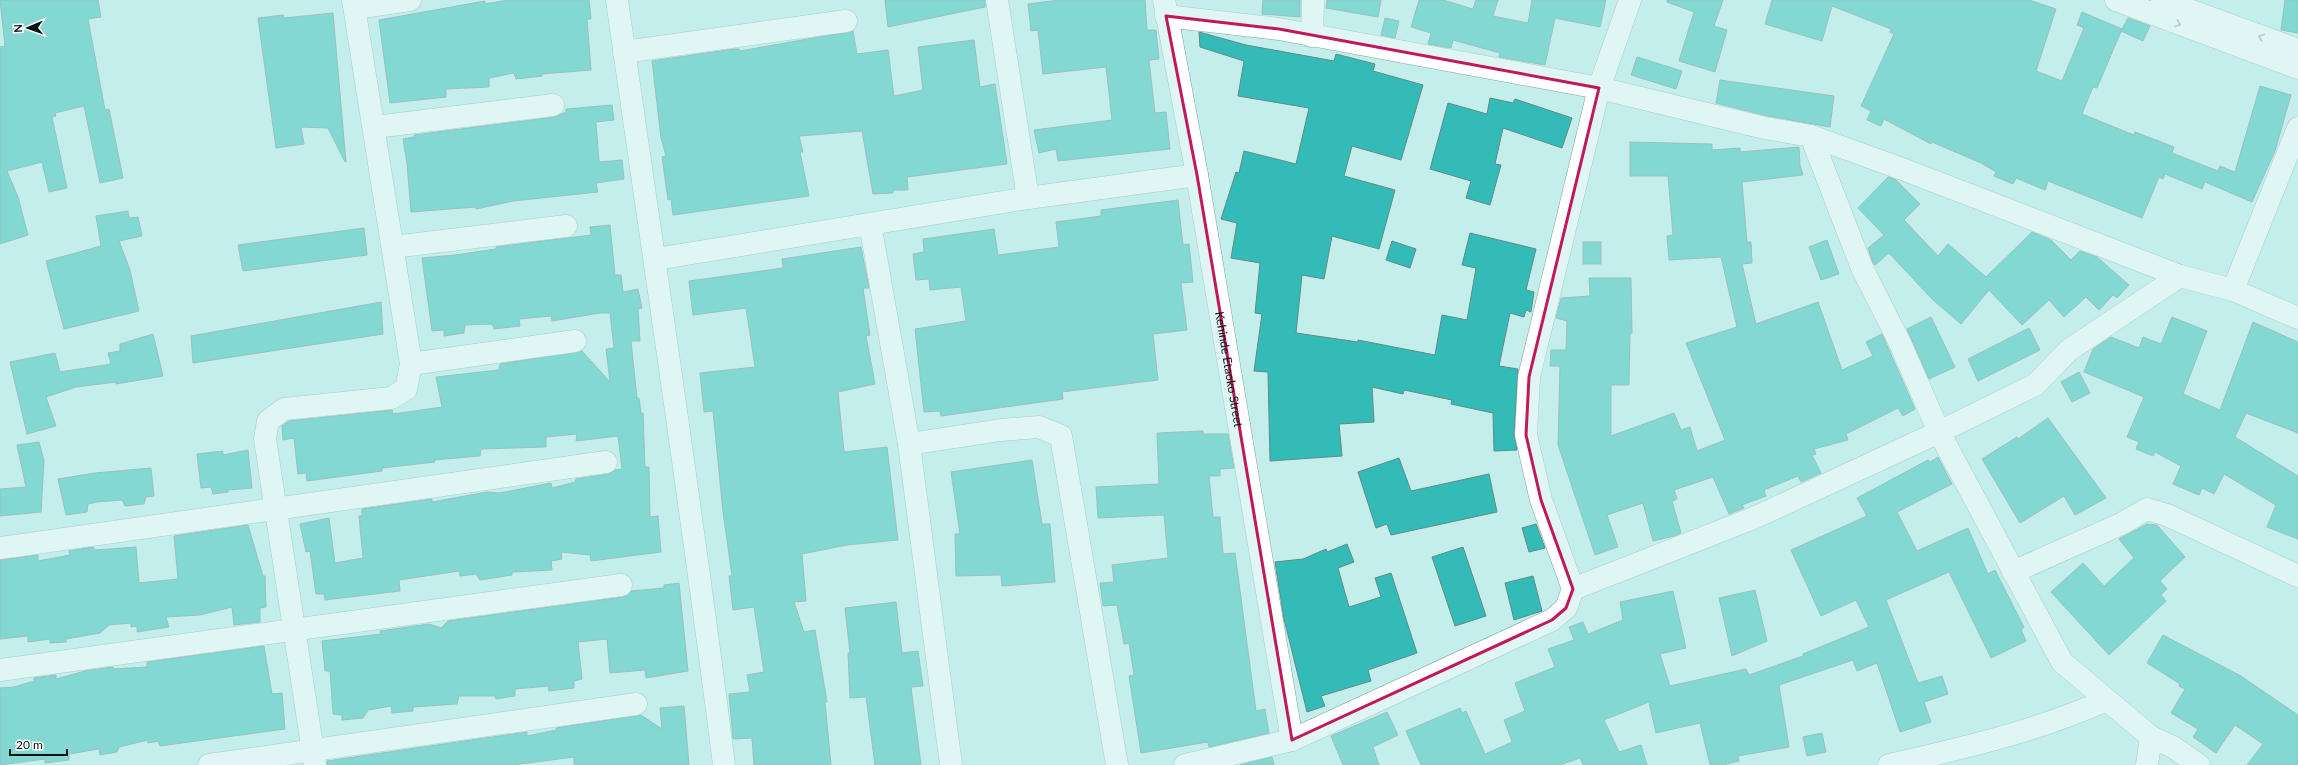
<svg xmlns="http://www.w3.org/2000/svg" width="2298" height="765" font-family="Lato,sans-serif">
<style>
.building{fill:#33bcb7;stroke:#628a87}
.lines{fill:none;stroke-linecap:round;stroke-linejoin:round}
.minor-casing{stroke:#7da6a3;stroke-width:23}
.minor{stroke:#fff;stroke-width:22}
.oneway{stroke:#9ba1a0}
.marked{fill:none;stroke:#c2185b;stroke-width:3;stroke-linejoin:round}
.labels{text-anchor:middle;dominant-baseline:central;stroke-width:3;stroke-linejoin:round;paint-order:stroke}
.street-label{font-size:12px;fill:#041312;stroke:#fff}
</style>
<rect width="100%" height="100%" fill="#c4eeeb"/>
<g class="building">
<polygon points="0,0 98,0 101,17 88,19 105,110 109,109 123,178 100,183 84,106 55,113 56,116 52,117 67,188 49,192 42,162 7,171 18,197 28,235 0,244 0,47 5,46"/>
<polygon points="508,0 589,0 591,19 587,19 591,70 542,74 542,76 516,79 514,73 489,78 489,87 446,89 446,97 390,103 379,20 485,1 485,4"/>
<polygon points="885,0 985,0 985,7 888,27"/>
<polygon points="1059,0 1145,0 1147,30 1156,30 1159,59 1149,60 1155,113 1166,112 1170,149 1058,161 1056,149 1039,153 1034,130 1112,120 1106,67 1043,74 1038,30 1031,31 1028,4"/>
<polygon points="1263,0 1300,0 1300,17 1262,14"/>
<polygon points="1327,0 1381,0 1378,17 1326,8"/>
<polygon points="1419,0 1443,0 1473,9 1476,0 1498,0 1493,16 1528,23 1532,0 1606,0 1600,27 1555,18 1545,65 1499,57 1500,53 1453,40 1451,48 1428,44 1431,33 1411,27"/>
<polygon points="1667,0 1723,0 1714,26 1727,30 1715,72 1679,61 1694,12 1667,2"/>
<polygon points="1772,0 2029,0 2056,9 2036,71 2062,81 2084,28 2077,25 2082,12 2122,29 2097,88 2093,87 2082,114 2134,135 2135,132 2174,147 2172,153 2218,171 2220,166 2235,172 2260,86 2291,95 2275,151 2252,202 2205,182 2202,189 2165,174 2163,179 2159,177 2142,218 2048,181 2045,190 2016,178 2013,184 1994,176 1996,172 1981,163 1932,142 1931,144 1884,119 1881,126 1867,120 1871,111 1861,106 1894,34 1890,32 1891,29 1832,6 1822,41 1765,24"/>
<polygon points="2285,0 2298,0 2298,33 2281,30"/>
<polygon points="333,13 346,162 345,162 328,128 301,127 304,144 276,148 258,18 283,15 284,18"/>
<polygon points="1385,18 1399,21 1395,38 1381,35"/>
<polygon points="2128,18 2150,26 2143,41 2121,31"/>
<polygon points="853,31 857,54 888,50 894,96 923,90 918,47 974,40 980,87 995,84 1007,164 907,177 908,190 893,190 893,193 873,194 862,131 799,136 803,152 800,152 809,196 673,215 671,199 668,200 662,157 666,156 661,138 652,61 734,49 739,49 740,51"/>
<polygon points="1199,32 1246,45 1334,61 1336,54 1375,64 1373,71 1423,85 1401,160 1352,146 1344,176 1395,190 1379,249 1332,236 1324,279 1302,275 1296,333 1358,342 1358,340 1435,355 1442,315 1467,320 1476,268 1462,265 1470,233 1536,249 1526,290 1534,292 1531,312 1526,310 1524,317 1510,313 1499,366 1518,369 1514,434 1517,450 1494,451 1493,413 1451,404 1452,400 1404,390 1403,394 1372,387 1374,422 1339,424 1342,456 1270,461 1268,372 1254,371 1262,314 1255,313 1260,263 1231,258 1237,223 1221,219 1236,172 1239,173 1244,151 1296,164 1309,108 1238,96 1244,61 1200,47"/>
<polygon points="1637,57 1682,71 1676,89 1631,75"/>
<polygon points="1720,80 1834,96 1830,127 1768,116 1716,103"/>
<polygon points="1490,98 1513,103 1515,99 1572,118 1562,148 1503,128 1495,164 1501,165 1490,205 1466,198 1471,181 1430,169 1448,103 1487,114"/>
<polygon points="612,105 614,120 596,122 599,162 622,160 624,179 596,183 598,192 513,201 476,209 476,207 411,212 407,164 403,139 414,137 414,135 555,117 566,112 566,109"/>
<polygon points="1630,142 1712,144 1712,150 1740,148 1740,152 1799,147 1800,165 1803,175 1742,182 1747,242 1751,242 1752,263 1742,264 1756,324 1818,302 1842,370 1873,356 1866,342 1882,334 1915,409 1903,416 1898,408 1846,434 1848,440 1814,449 1816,454 1812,455 1821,473 1801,482 1798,476 1764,490 1766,496 1742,505 1744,508 1729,514 1713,477 1674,490 1677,499 1672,501 1681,533 1674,536 1653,541 1643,503 1607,515 1618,547 1595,555 1558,445 1560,366 1550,366 1551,350 1566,350 1567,321 1556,318 1561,298 1590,296 1589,278 1631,278 1632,333 1630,333 1629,385 1611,385 1611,436 1674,413 1681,430 1690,427 1697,451 1725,440 1686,343 1737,327 1721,257 1669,260 1667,236 1673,235 1668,176 1630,176"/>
<polygon points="1888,177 1896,180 1920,204 1904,220 1938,256 1948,244 1986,277 2032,232 2051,240 2071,260 2080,251 2097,257 2129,285 2117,298 2113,295 2099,310 2086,297 2064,317 2049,300 2022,325 1989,290 1961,324 1932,299 1889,253 1875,265 1873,263 1868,248 1884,235 1858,208"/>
<polygon points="1178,200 1183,245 1189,244 1193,282 1181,283 1187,330 1153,334 1158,380 1062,392 1063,399 941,416 940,411 924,412 915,329 966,321 961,287 930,290 929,279 916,280 913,254 924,252 923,239 994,229 998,255 1059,247 1056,222 1101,216 1101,210"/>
<polygon points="128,211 129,218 138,217 142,236 119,241 130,270 139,311 64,329 46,261 101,246 96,216"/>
<polygon points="610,225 615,275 621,275 623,292 638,289 642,308 638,309 640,341 631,341 637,398 639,398 641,413 643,413 645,467 649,467 650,517 658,516 661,552 591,561 590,555 561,552 562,559 551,561 552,570 512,572 512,575 480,580 476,574 460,576 459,571 399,580 400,591 325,600 324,594 316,594 310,551 306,552 300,524 329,518 335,563 363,558 359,516 362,516 362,509 432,499 432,502 487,492 500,493 551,483 552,488 575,482 576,479 608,474 615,470 622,469 618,436 576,441 577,434 546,437 546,447 481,449 480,456 434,460 435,462 382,468 382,471 307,481 306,473 298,474 294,438 283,440 282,426 289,421 392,410 393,414 442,407 436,377 499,370 500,364 582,351 610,382 606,349 614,348 610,313 600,313 552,321 551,316 519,319 520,326 494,329 492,324 465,325 464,333 444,336 444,330 432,331 422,258 455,255 496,249 496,247 591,235 590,227"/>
<polygon points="364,228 367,255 243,271 238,245"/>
<polygon points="1827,240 1839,274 1821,280 1809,247"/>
<polygon points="1392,241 1416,249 1410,268 1386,260"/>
<rect x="1583" y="242" width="18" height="22"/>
<polygon points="861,247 869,288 863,288 870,335 866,336 875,384 838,392 844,452 887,447 898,540 847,545 802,554 806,601 794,602 804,632 815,630 827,702 825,702 831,765 754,765 752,738 733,739 729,694 750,692 747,675 764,672 754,607 733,610 729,576 732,576 723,512 713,411 704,412 700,373 755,367 746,308 693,315 689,281 783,268 782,259"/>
<polygon points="381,302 383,334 193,363 191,336"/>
<polygon points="1931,317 1955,367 1929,379 1907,329"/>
<polygon points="2172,317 2207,331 2183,394 2220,410 2253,322 2298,342 2298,433 2246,413 2235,437 2298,476 2298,539 2267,527 2276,505 2224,474 2214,494 2202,488 2199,495 2173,484 2181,466 2155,452 2153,456 2136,449 2139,442 2127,437 2144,397 2084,372 2093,349 2111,337 2139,348 2143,337 2161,344"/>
<polygon points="2029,328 2040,350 1978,381 1968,359"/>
<polygon points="153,334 163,376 116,384 116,382 76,387 46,397 56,426 27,434 10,362 55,353 60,372 111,364 108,353 120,351 120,344"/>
<polygon points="2079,372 2090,393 2072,402 2061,382"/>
<polygon points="2048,418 2106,498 2075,515 2064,496 2020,523 1982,459 2017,437 2018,439"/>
<polygon points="1203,431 1203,434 1228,434 1234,468 1220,469 1220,476 1209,476 1213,517 1220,517 1223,554 1235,553 1256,711 1265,709 1269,733 1209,747 1208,742 1141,753 1129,676 1134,675 1129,643 1124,644 1117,605 1103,606 1100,583 1114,582 1112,565 1168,558 1164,515 1098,518 1096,487 1159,484 1157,433"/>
<polygon points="39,442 44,461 41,512 0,516 0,489 26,487 17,445"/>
<polygon points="248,450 252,488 228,490 228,492 213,494 211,487 201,488 197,454 223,451 223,455"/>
<polygon points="1938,457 1952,484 1897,512 1917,551 1968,528 1988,574 1995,570 2024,627 2021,629 2026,641 1991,658 1949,572 1886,600 1918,683 1942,676 1948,694 1924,702 1931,722 1900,732 1877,663 1857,671 1853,660 1779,685 1789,747 1738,756 1739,761 1723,765 1710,765 1700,723 1656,733 1649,702 1604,720 1619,752 1641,745 1647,765 1583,765 1580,758 1560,765 1421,765 1406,731 1460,708 1462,713 1466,711 1485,754 1512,742 1504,720 1525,711 1515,683 1555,667 1548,649 1574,640 1569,627 1583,622 1588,634 1623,620 1620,602 1673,591 1686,648 1660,654 1670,686 1746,669 1749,675 1803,656 1803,654 1869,627 1856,600 1821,616 1791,550 1867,516 1857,498 1928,460 1930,462"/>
<polygon points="1399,458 1411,491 1489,474 1497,512 1391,535 1387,524 1376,528 1358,472"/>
<polygon points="1032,460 1042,524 1050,524 1055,582 1002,586 1001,575 956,576 955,534 960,534 951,472"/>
<polygon points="151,468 154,496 146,497 144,504 125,506 122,500 97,502 88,504 87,512 66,515 58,479 95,473"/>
<polygon points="1536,524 1545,548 1529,552 1522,528"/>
<polygon points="2147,524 2157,525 2185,557 2160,581 2167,589 2161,595 2166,601 2109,655 2051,592 2083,563 2104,586 2134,558 2119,539"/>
<polygon points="248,525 263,576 265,576 266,607 260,608 260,622 234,625 232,607 200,615 166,617 169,627 137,632 137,626 131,627 131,623 109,625 100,633 66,639 66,642 50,643 50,639 28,642 28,636 0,639 0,560 38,555 38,561 70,555 69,551 93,547 95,550 136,547 139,583 178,579 174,536"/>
<polygon points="1347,544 1354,562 1338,568 1349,607 1381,597 1375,578 1391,573 1417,653 1368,670 1371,681 1321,696 1325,706 1307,712 1284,619 1275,562 1303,559 1326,549 1327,552"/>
<polygon points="1463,547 1486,616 1455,626 1432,557"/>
<polygon points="1533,576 1542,611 1514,620 1505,583"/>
<polygon points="679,583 688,671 646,678 645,670 610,673 607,639 578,642 582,679 574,681 574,688 549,691 548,686 515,689 515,696 496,699 495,696 459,696 457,704 413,707 413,711 392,713 391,706 368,710 363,718 342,720 342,715 333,714 330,671 325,671 322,641 381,634 380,631 429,624 441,628 448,621 623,597 631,591 664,588 664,585"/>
<polygon points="1755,590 1767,641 1732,656 1719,598"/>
<polygon points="896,602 902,653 918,651 923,686 911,687 921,765 875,765 866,697 850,698 848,653 850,653 845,608"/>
<polygon points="2163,635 2241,676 2298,715 2298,765 2247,765 2263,744 2235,725 2216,753 2193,737 2198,729 2171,713 2185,689 2179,686 2180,684 2147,663"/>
<polygon points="264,646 272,694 282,693 285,729 160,746 158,741 148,743 148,740 119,747 117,752 100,755 99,749 69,754 69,760 45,763 45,759 0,765 0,688 14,687 34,681 34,678 56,675 56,679 85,671 113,667 113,669 147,667 147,662"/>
<polygon points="684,706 689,765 574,765 574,757 513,765 327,765 327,761 527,732 527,736 556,730 556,728 641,715 662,729 660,708"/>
<polygon points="1387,712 1398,735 1373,747 1379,765 1343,765 1331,736"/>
<polygon points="1822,733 1826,752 1807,756 1803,737"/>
<polygon points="1272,757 1274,765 1240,765"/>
</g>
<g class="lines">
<defs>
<g id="minor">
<path d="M617,0C653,255 692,509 724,765"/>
<polyline points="997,0 1028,198"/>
<path id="s1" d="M1164,0L1197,175L1292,740"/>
<polyline points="2116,0 2298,68"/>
<polyline points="2162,0 2298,50"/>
<polyline points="355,8 410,0"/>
<polyline points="1166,16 1279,29 1599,88 1765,128 1811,136 1905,170 2180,276 2233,290 2298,318"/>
<polyline points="1312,36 1313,0"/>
<polyline points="624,52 846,21"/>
<polyline points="375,127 553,105"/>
<polyline points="1811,136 1862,268 1900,343 1939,432 2062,662 2151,737 2173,747 2199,765"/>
<polyline points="870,224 909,444 951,765"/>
<polyline points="393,247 566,226"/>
<polyline points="656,259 1028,198 1197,175"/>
<polyline points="2233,290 2298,128"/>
<polyline points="411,364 575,341"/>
<polyline points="909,444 1001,430 1039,427 1061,436 1117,765"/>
<polyline points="0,548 606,462"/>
<polyline points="2013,572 2121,524 2147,509 2167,515 2298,576"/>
<polyline points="1573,589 1756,517 1939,432 2035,385 2069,350 2180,276"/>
<polyline points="0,670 621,585"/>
<polyline points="209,765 636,704"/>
<polyline points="315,765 265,439 268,421 284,409 391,398 406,389 411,364 353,0"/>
<polyline points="1185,765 1292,740 1552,620 1566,608 1573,589 1541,500 1526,435 1529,377 1599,88 1630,0"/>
<path d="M1889,765C1964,748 2037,731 2107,700"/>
<polyline points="2147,765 2151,737"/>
</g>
</defs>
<use href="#minor" class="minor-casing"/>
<use href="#minor" class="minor"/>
</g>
<defs><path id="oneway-chevron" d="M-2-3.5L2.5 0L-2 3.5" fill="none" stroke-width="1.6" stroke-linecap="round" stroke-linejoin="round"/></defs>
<g class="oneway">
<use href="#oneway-chevron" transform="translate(2178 24) rotate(20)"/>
<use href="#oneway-chevron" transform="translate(2261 37) rotate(-160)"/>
</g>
<path d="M0 0H2298V765H0ZM1166,16L1279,29L1599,88L1529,377L1526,435L1541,500L1573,589L1566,608L1552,620L1292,740L1197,175Z" fill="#c4eeeb" fill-opacity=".55" fill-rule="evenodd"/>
<path class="marked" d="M1166,16L1279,29L1599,88L1529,377L1526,435L1541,500L1573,589L1566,608L1552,620L1292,740L1197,175Z"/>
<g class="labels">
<g class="street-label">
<text stroke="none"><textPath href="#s1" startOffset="375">Kehinde Etaoko Street</textPath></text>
</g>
</g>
<g transform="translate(28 28) rotate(268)" stroke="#ffffff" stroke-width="3" paint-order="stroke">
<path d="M0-3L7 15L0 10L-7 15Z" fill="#041312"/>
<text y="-6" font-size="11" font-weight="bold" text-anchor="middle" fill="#041312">N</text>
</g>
<path d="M10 749v6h57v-6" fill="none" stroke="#041312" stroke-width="2"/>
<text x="16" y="749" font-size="12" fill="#041312" stroke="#ffffff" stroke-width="3" paint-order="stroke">20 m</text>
</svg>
